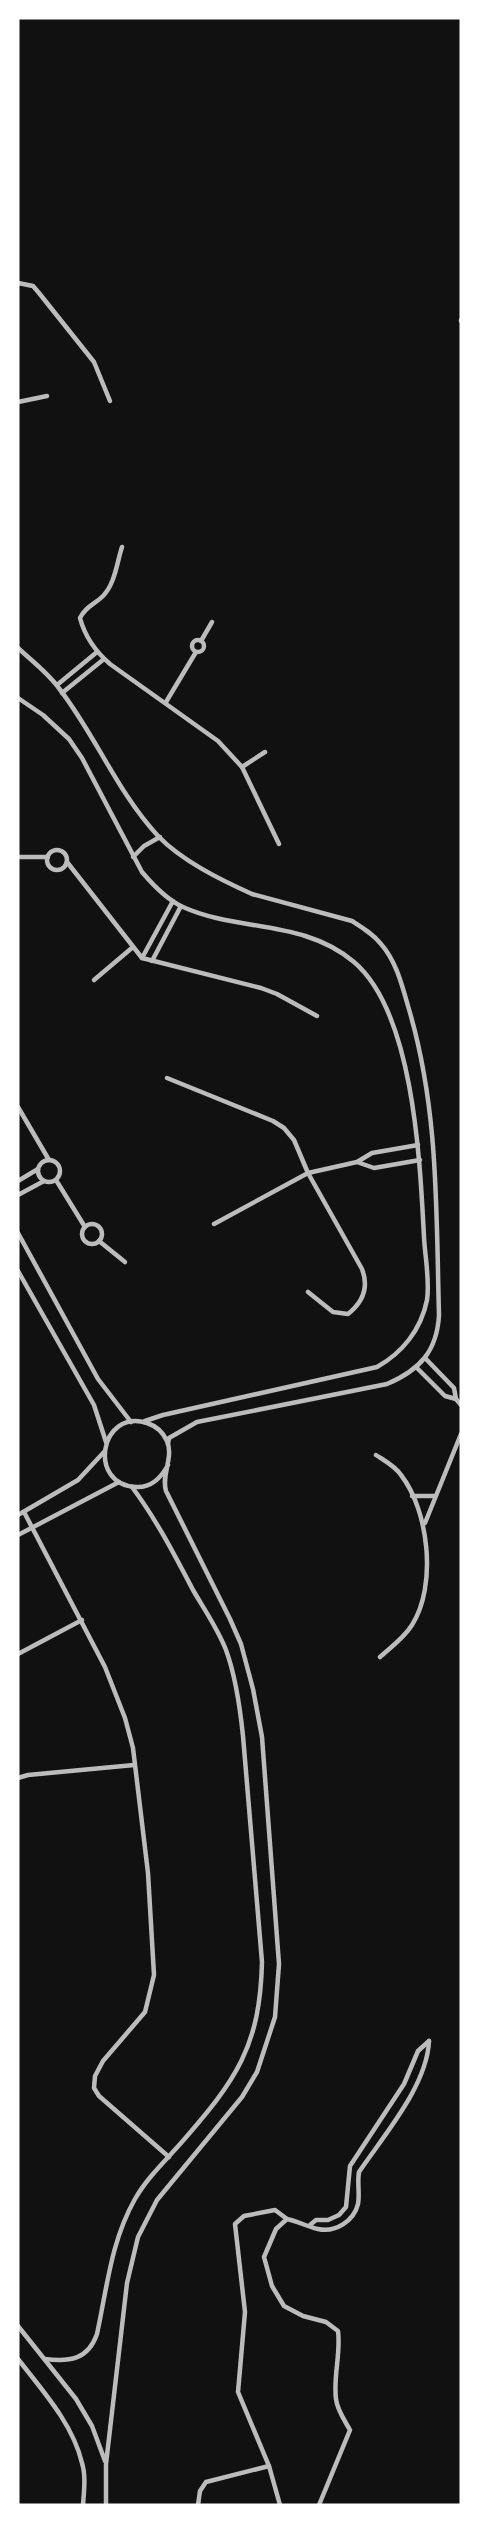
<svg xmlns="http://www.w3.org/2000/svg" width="479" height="2523" font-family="'Roboto Condensed',sans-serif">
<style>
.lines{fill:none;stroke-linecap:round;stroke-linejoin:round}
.minor{stroke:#bcbcbc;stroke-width:4.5}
</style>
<rect width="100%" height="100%" fill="#111"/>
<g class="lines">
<g class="minor">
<polyline points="18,283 33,286 39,293 94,362 110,401"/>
<polyline points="461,320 461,321"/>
<polyline points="18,402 47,396"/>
<path d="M122,547C117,562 115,584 103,596C94,605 86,606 80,618C85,637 95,651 110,664L218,741L242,767L279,844"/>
<circle cx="198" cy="646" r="6"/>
<polyline points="201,641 212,622"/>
<path d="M18,648C32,661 47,672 58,687C95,734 117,792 158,836C182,861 221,880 252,894L352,921C363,928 373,934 381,944C396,961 402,985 408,1006C439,1109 436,1209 439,1315C437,1351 420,1370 387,1384L197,1422L169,1438L168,1444"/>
<polyline points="57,685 97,652"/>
<polyline points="62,693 104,659"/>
<path d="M18,698L43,715L69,739L82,758L142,872C153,885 167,900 183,907C238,932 303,919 354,962C414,1013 420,1162 424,1237C425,1257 430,1281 427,1300C421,1330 402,1353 377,1367L163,1415L145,1421"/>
<polyline points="166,702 196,652"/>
<polyline points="242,767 265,752"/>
<circle cx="57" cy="860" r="10"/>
<polyline points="18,857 48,857"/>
<polyline points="133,857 144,846 160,837"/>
<polyline points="67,862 142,958 261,988 277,994 317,1016"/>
<polyline points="142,958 173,901"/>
<polyline points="152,961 181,906"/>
<polyline points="94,980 133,947"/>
<path d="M167,1078L273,1121L284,1128L294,1140L308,1173L362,1269C369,1287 363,1302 348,1314L333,1312L308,1292"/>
<polyline points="18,1107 49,1160"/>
<circle cx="49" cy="1171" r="11"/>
<polyline points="357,1162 374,1168 420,1160"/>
<polyline points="56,1180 85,1227"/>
<polyline points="18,1181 38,1169"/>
<polyline points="18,1195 44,1181"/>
<circle cx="92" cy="1234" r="10"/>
<polyline points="214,1224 308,1173 357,1162 372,1153 418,1145"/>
<polyline points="18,1233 98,1379 131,1422"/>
<polyline points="99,1241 125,1262"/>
<polyline points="18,1271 94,1405 106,1442"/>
<polyline points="425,1358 454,1388 456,1399 461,1405"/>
<polyline points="416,1367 445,1396 456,1399"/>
<path d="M376,1455C385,1461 395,1466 401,1475C429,1511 437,1586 412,1625C404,1638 391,1647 380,1657"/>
<polyline points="412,1496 435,1496"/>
<polyline points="24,1512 105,1667 125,1718 133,1748 148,1873 154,1975 145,2012 103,2061 95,2076 94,2088 99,2096 169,2157"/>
<polyline points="18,1515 78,1480 104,1452"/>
<polyline points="425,1523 461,1434"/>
<polyline points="18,1535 119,1482"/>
<polyline points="18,1654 82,1620"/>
<polyline points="18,1778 28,1775 134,1765"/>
<path d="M287,2219C297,2221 308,2227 318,2229C335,2233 354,2221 358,2204C360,2194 357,2183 359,2172C384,2135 427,2086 429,2041"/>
<polyline points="310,2225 316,2220 328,2220 339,2215 346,2207 350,2166 404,2084 418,2051 429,2041"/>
<polyline points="18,2326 76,2399 92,2426 105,2461"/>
<path d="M18,2359C42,2390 73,2424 82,2463C86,2476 84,2491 83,2505"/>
<path d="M45,2359C69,2362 88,2360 97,2334C107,2288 111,2241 135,2199C147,2178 165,2161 181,2143C236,2080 260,2047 262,1962L243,1736C240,1707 236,1677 226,1650C218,1629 204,1609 193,1590C174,1554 156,1519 132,1487"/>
<path d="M106,2505V2464L127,2283L138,2237L157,2200L242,2097L257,2072L275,2017L279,1964L262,1737L253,1689L241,1644L230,1619L166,1491C161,1474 174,1458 167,1441C163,1432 156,1426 147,1423C100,1408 87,1485 136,1487C151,1488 161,1478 168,1465"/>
<polyline points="198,2505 200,2491 206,2482 269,2466"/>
<path d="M280,2505L269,2466L238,2392L245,2312L235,2224L244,2216L275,2210L287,2219L276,2229L264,2257L272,2286L284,2306L303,2316L326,2322L338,2331C341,2353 333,2377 336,2399C337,2410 345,2421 350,2430L319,2505"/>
</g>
</g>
<rect width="479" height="2523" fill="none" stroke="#ffffff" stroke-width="39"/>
</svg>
